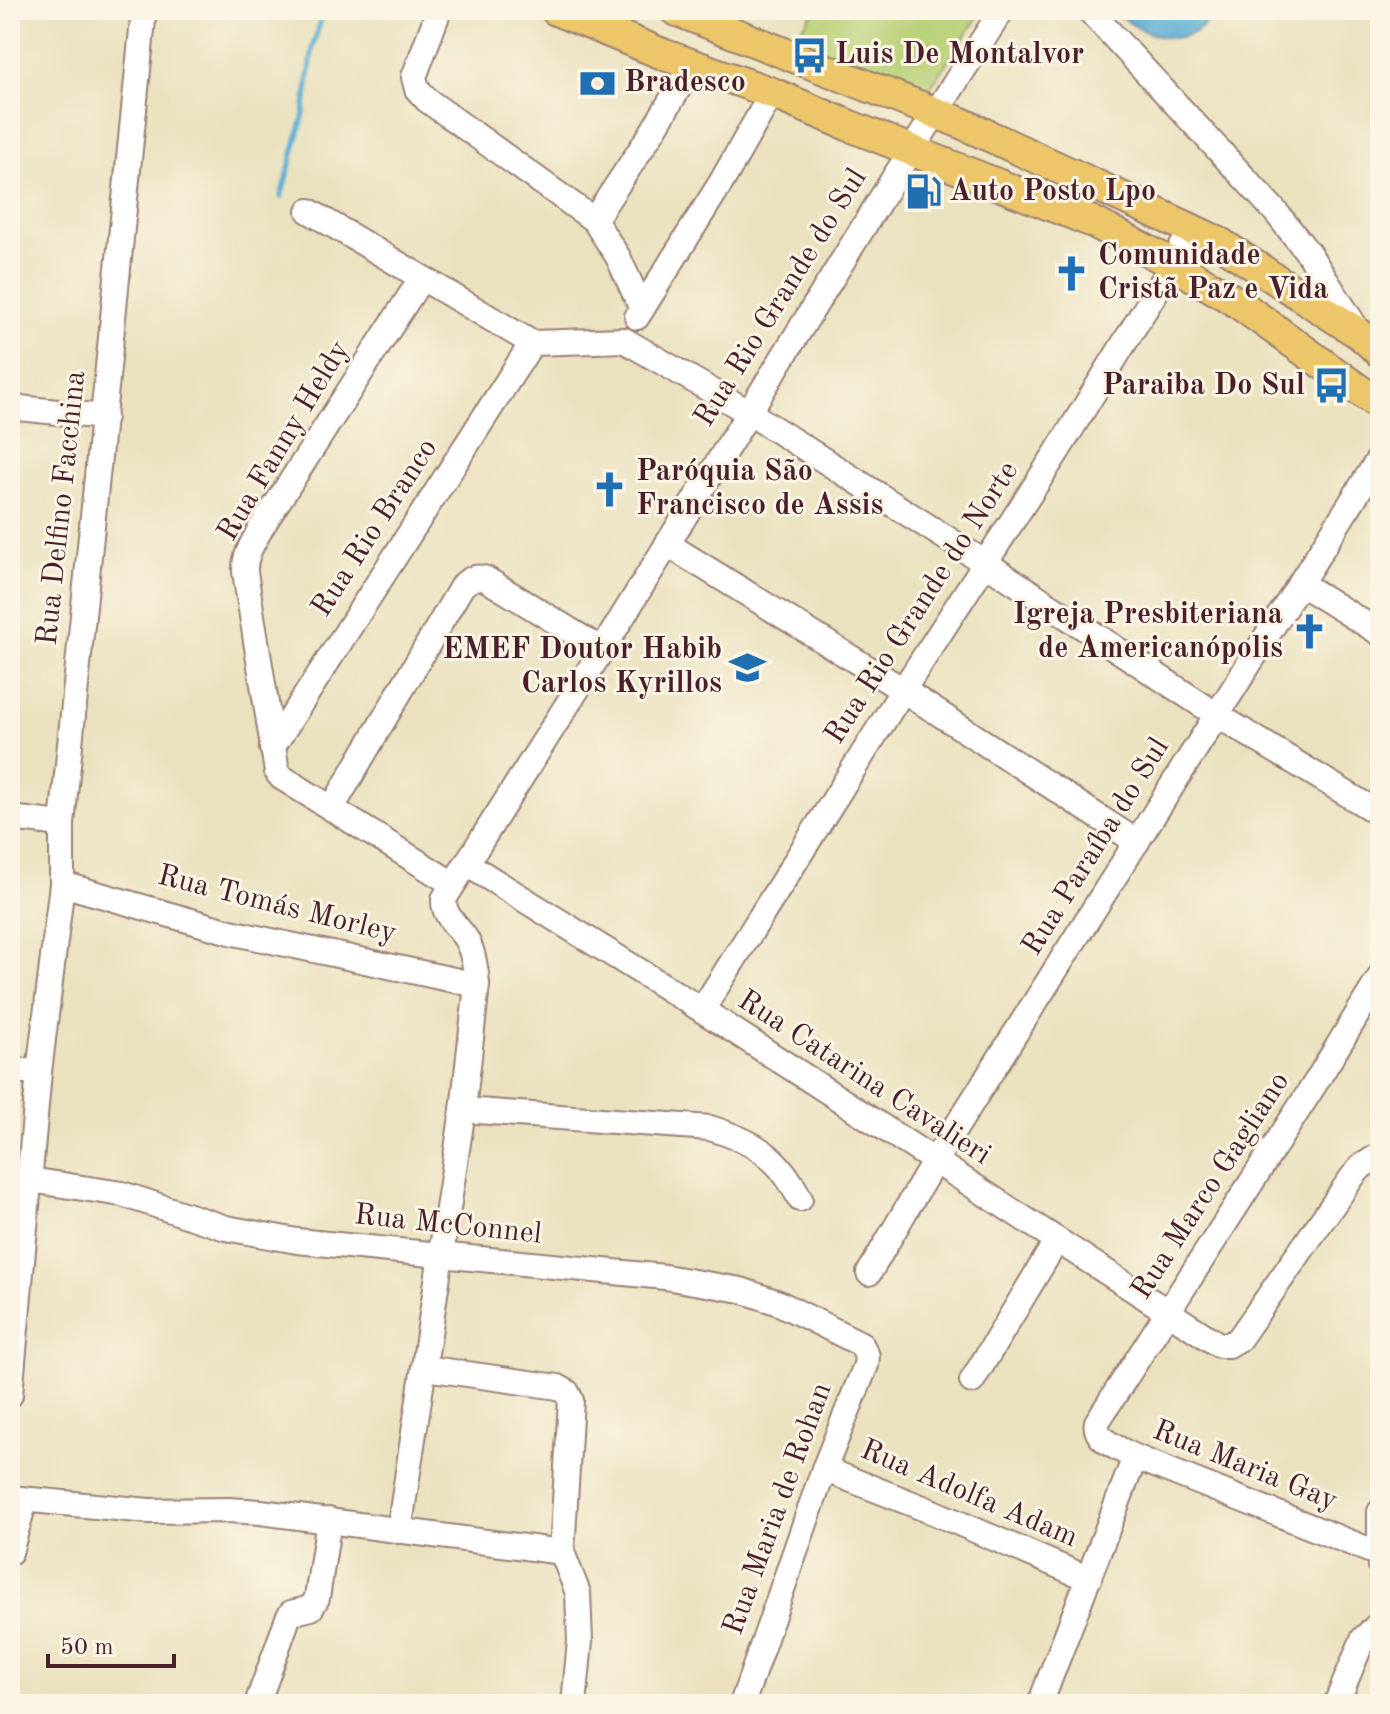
<svg xmlns="http://www.w3.org/2000/svg" width="1390" height="1714" font-family="'Old Standard TT',serif">
<style>
.green{fill:#b8d176;stroke:#817850;stroke-width:2}
.water{fill:#57abd3;stroke:#50657f;stroke-width:2}
.lines{fill:none;stroke-linecap:round;stroke-linejoin:round}
.stream{stroke:#57abd3;stroke-width:5}
.minor-casing{stroke:#9a8074;stroke-width:28}
.major-casing{stroke:#9a8074;stroke-width:34}
.minor{stroke:#fff;stroke-width:24}
.major{stroke:#ecc669;stroke-width:30}
.labels{text-anchor:middle;dominant-baseline:central;stroke-width:6;stroke-linejoin:round;paint-order:stroke}
.poi-label{font-size:30px;font-weight:bold;fill:#4a1f2b;stroke:#fcf5e5;text-anchor:start}
.street-label{font-size:30px;fill:#4a1f2b;stroke:#fcf5e5}
</style>
<rect width="100%" height="100%" fill="#fcf5e5"/>
<filter id="ink" filterUnits="userSpaceOnUse"><feTurbulence type="fractalNoise" baseFrequency=".0125" numOctaves="2"/><feDisplacementMap in="SourceGraphic" scale="16" xChannelSelector="R" yChannelSelector="G"/><feConvolveMatrix kernelMatrix="1 2 1 2 8 2 1 2 1" color-interpolation-filters="sRGB"/></filter>
<filter id="wash" filterUnits="userSpaceOnUse"><feTurbulence type="fractalNoise" baseFrequency=".006" numOctaves="4" result="noise"/><feDisplacementMap in="SourceGraphic" scale="32" xChannelSelector="R" yChannelSelector="G"/><feGaussianBlur stdDeviation="1.8" result="paint"/><feColorMatrix in="noise" values="0 0 0 0 0 0 0 0 0 0 0 0 0 0 0 0 0 1.4 0 .05"/><feComposite in="paint" operator="in"/></filter>
<g filter="url(#wash)">
<rect width="100%" height="100%" fill="#eae1be"/>
<polygon class="green" points="815,10 983,10 928,90 792,42"/>
<path class="water" d="M1115,10H1218C1211,17 1203,28 1195,32C1168,47 1134,30 1115,10Z"/>
<g class="lines">
<g class="stream">
<polyline points="1372,10 1380,21"/>
<polyline points="281,197 304,114 313,46 324,10"/>
</g>
</g>
</g>
<g filter="url(#ink)">
<g class="lines">
<defs>
<g id="minor">
<polyline points="439,10 414,77 417,89 427,100 594,220 618,257 642,309"/>
<polyline points="1089,10 1275,211 1309,254 1357,329"/>
<polyline points="309,211 532,343 624,340 748,412 987,564 1217,715 1380,814"/>
<polyline points="594,220 651,134 693,64"/>
<path d="M421,279L261,528C253,543 244,555 245,572L277,772L281,777L453,884"/>
<polyline points="637,317 722,181 772,93"/>
<polyline points="10,407 104,417"/>
<polyline points="667,544 903,690 1137,842"/>
<polyline points="1301,584 1380,633"/>
<polyline points="272,748 532,343"/>
<path d="M332,808L462,586C470,579 476,575 486,579L602,650"/>
<polyline points="10,818 62,824"/>
<polyline points="467,864 702,1010 1219,1345 1229,1345 1239,1339 1353,1176 1362,1166 1380,1155"/>
<polyline points="62,884 230,932 477,985"/>
<polyline points="702,1010 903,690 1057,452 1173,264 1191,229"/>
<polyline points="10,1070 39,1072"/>
<path d="M463,1110L710,1128C755,1142 779,1156 800,1199"/>
<polyline points="30,1180 122,1194 226,1228 297,1241 665,1277 741,1290 779,1303 861,1344 867,1356 866,1365 824,1469 742,1704"/>
<polyline points="869,1273 934,1162 1380,457"/>
<polyline points="425,1368 558,1387 567,1392 571,1400 562,1552 578,1593 580,1641 574,1704"/>
<polyline points="972,1381 1057,1240"/>
<polyline points="10,1395 39,1072 62,884 62,824 144,10"/>
<polyline points="824,1469 933,1512 1089,1579"/>
<polyline points="10,1498 149,1511 228,1510 261,1512 562,1552"/>
<polyline points="1380,1512 1380,1565"/>
<path d="M399,1531L463,1110L477,985C476,970 474,953 466,939C457,925 443,916 444,899L602,650L895,176L1002,10"/>
<polyline points="10,1552 25,1500"/>
<path d="M1379,1554L1135,1457C1121,1449 1093,1441 1097,1422L1316,1082L1380,977"/>
<polyline points="257,1704 288,1618 291,1613 311,1608 317,1598 329,1520"/>
<polyline points="1040,1704 1135,1457"/>
<polyline points="1336,1704 1363,1639 1380,1623"/>
</g>
<g id="major">
<polyline points="556,10 665,55 772,93 850,126 1093,222 1173,264 1238,303 1380,405"/>
<polyline points="675,10 959,122 1191,229 1220,243 1361,335 1380,352"/>
</g>
</defs>
<use href="#minor" class="minor-casing"/>
<use href="#major" class="major-casing"/>
<use href="#minor" class="minor"/>
<use href="#major" class="major"/>
</g>
</g>
<defs>
<symbol id="bus-bare" viewBox="-9 -9 18 18"><path d="M-5-6H5V4H4V6H2V4H-2V6H-4V4H-5ZM-3.5-4V0h7V-4ZM-3.5 1.2v1.5H-2V1.2ZM2 1.2v1.5H3.5V1.2Z" fill="#1f6fb2" stroke="#fcf5e5" stroke-width="2.5" paint-order="stroke"/></symbol>
<symbol id="bank-bare" viewBox="-9 -9 18 18"><path d="M-6-4H6V4H-6ZM0-2.3a2.3 2.3 0 1 0 0 4.6a2.3 2.3 0 1 0 0-4.6Z" fill="#1f6fb2" stroke="#fcf5e5" stroke-width="2.5" paint-order="stroke"/></symbol>
<symbol id="fuel-bare" viewBox="-9 -9 18 18"><path d="M-5.5-6h7V0h2V4h1.3V-2.5L3-4.5l.8-.8L6-3V5H2.5V1h-1V6h-7ZM-4.2-4.7v3.2H.2V-4.7Z" fill="#1f6fb2" stroke="#fcf5e5" stroke-width="2.5" paint-order="stroke"/></symbol>
<symbol id="church-bare" viewBox="-9 -9 18 18"><path d="M-1.2-6h2.4v3.5h3.3v2.4h-3.3V6h-2.4V-.1h-3.3v-2.4h3.3Z" fill="#1f6fb2" stroke="#fcf5e5" stroke-width="2.5" paint-order="stroke"/></symbol>
<symbol id="school-bare" viewBox="-9 -9 18 18"><path d="M0-5L7-2L0 1L-7-2ZM-4 1L0 2.5L4 1V4Q0 6-4 4Z" fill="#1f6fb2" stroke="#fcf5e5" stroke-width="2.5" paint-order="stroke"/></symbol>
</defs>
<g fill-rule="evenodd">
<use href="#bus-bare" x="784" y="30" width="51" height="51"/>
<use href="#bank-bare" x="572" y="58" width="51" height="51"/>
<use href="#fuel-bare" x="898" y="166" width="51" height="51"/>
<use href="#church-bare" x="1046" y="248" width="51" height="51"/>
<use href="#bus-bare" x="1306" y="360" width="51" height="51"/>
<use href="#church-bare" x="584" y="464" width="51" height="51"/>
<use href="#church-bare" x="1284" y="606" width="51" height="51"/>
<use href="#school-bare" x="722" y="642" width="51" height="51"/>
</g>
<g class="labels">
<g class="poi-label">
<text x="835" y="55">Luis De Montalvor</text>
<text x="624" y="83">Bradesco</text>
<text x="949" y="192">Auto Posto Lpo</text>
<text x="1098" y="256">Comunidade<tspan x="1098" dy="34">Cristã Paz e Vida</tspan></text>
<text x="1305" y="386" text-anchor="end">Paraiba Do Sul</text>
<text x="636" y="472">Paróquia São<tspan x="636" dy="34">Francisco de Assis</tspan></text>
<text x="1283" y="615" text-anchor="end">Igreja Presbiteriana<tspan x="1283" dy="34">de Americanópolis</tspan></text>
<text x="722" y="650" text-anchor="end">EMEF Doutor Habib<tspan x="722" dy="34">Carlos Kyrillos</tspan></text>
</g>
<g class="street-label">
<text transform="translate(781 298) rotate(-58)">Rua Rio Grande do Sul</text>
<text transform="translate(284 441) rotate(-59)">Rua Fanny Heldy</text>
<text transform="translate(62 508) rotate(-84)">Rua Delfino Facchina</text>
<text transform="translate(375 528) rotate(-57)">Rua Rio Branco</text>
<text transform="translate(922 603) rotate(-57)">Rua Rio Grande do Norte</text>
<text transform="translate(1096 847) rotate(-58)">Rua Paraíba do Sul</text>
<text transform="translate(277 905) rotate(14)">Rua Tomás Morley</text>
<text transform="translate(864 1078) rotate(33)">Rua Catarina Cavalieri</text>
<text transform="translate(1211 1186) rotate(-57)">Rua Marco Gagliano</text>
<text transform="translate(448 1225) rotate(6)">Rua McConnel</text>
<text transform="translate(1245 1466) rotate(22)">Rua Maria Gay</text>
<text transform="translate(969 1494) rotate(23)">Rua Adolfa Adam</text>
<text transform="translate(778 1509) rotate(-70)">Rua Maria de Rohan</text>
</g>
</g>
<rect width="1390" height="1714" fill="none" stroke="#fcf5e5" stroke-width="40"/>
<path d="M48 1654v12h126v-12" fill="none" stroke="#4a1f2b" stroke-width="4"/>
<text x="60" y="1654" font-size="24" fill="#4a1f2b" stroke="#fcf5e5" stroke-width="6" paint-order="stroke">50 m</text>
</svg>
